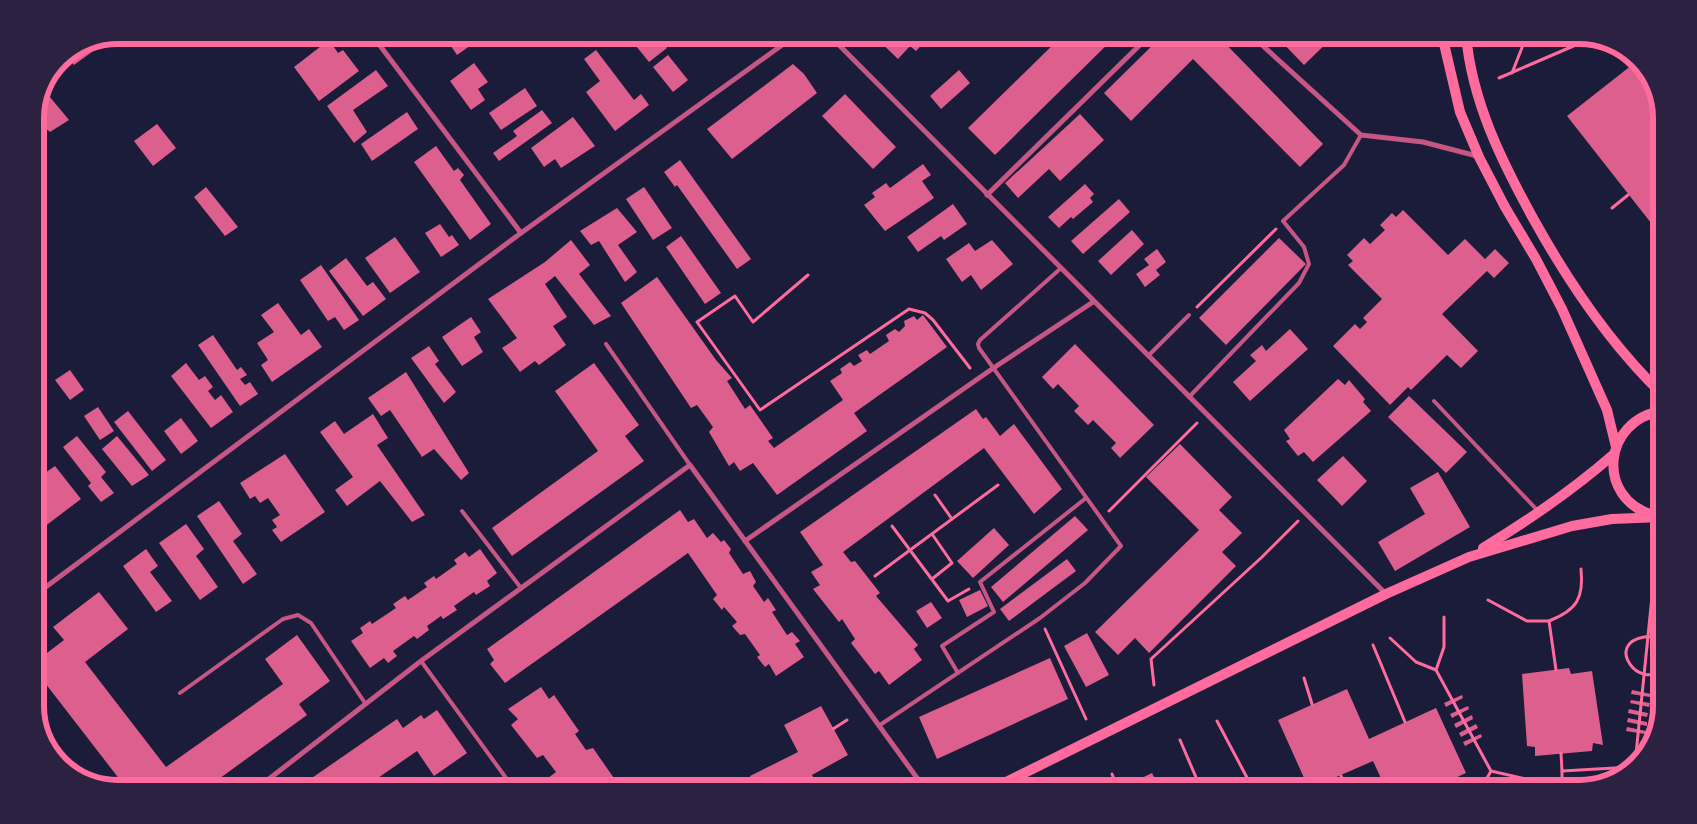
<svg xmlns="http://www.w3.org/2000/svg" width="1697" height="824" font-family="'Fira Sans Condensed',sans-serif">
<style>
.building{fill:#dd5f8e}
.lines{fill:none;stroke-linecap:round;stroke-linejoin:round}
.path{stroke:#ff6b9d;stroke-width:3}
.service{stroke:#c65784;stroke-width:4}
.minor{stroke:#c65784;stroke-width:5}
.secondary{stroke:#ff6b9d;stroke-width:10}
.rim{fill:none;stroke:#ff6b9d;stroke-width:6}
</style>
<rect width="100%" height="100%" fill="#1b1b3a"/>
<g class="building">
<polygon points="434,35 478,35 481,38 457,55 447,40 441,45"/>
<polygon points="627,35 659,35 667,48 649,62"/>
<polygon points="718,35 729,35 723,40"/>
<polygon points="873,35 931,35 916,51 910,46 898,59"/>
<polygon points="1063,35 1117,35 995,155 968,128"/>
<polygon points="1163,35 1196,35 1207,46 1217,35 1323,144 1300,167 1193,59 1131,121 1104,93"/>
<polygon points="1275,35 1335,35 1304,65"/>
<polygon points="329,40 338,53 343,50 359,71 319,101 294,67"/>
<polygon points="98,43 100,46 74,65 67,56"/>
<polygon points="596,50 634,100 641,94 649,105 615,131 586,92 600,81 584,59"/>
<polygon points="668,55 688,80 673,92 653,67"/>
<polygon points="1637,61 1648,71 1662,112 1662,237 1567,116"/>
<polygon points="474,63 488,82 478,89 485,100 471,110 450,81"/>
<polygon points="793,64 804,74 817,93 732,159 707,129"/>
<polygon points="376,70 388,86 353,110 367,132 354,143 327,106"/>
<polygon points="959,70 970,83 941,109 930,96"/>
<polygon points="525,88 537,106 501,130 489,113"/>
<polygon points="45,91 69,120 50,132 35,119 35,112"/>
<polygon points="845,94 896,147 873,169 822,116"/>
<polygon points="542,110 552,123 499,161 493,153 517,136 513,131"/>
<polygon points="407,112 418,129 372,161 361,144"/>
<polygon points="1080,114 1104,140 1060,181 1049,169 1018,198 1005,183"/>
<polygon points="573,117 595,146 561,168 555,159 544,167 531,148"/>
<polygon points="157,124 176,148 153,166 134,141"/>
<polygon points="436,146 454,171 458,168 464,175 460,180 491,224 470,240 414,162"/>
<polygon points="680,160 751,259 737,269 677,185 675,187 664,172"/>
<polygon points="923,164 931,175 922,181 934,198 885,231 864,205 875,197 872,193 886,183 890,188"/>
<polygon points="1085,184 1094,194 1090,198 1093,202 1073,219 1071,217 1059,228 1048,217"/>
<polygon points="206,187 238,227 225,236 194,197"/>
<polygon points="644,187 672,228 653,240 626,199"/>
<polygon points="1119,199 1130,212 1083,254 1071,241"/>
<polygon points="953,204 967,224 944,240 941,236 918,252 907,237"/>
<polygon points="617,208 637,232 618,245 637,272 625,282 599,241 591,245 580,231"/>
<polygon points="1403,210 1448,255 1465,239 1485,259 1495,249 1509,263 1494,278 1487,271 1442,314 1478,351 1461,368 1447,355 1411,390 1408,387 1390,405 1333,346 1355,324 1360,329 1367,322 1363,318 1382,299 1348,265 1353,261 1347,255 1364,238 1370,244 1385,230 1380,225 1392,213 1396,217"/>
<polygon points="440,224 449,237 452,235 459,245 441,257 425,233"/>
<polygon points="1132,230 1144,244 1111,275 1098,261"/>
<polygon points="681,236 721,293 705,304 666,247"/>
<polygon points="395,237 420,272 390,293 365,258"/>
<polygon points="1279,238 1306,264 1226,345 1199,318"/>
<polygon points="571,240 590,265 579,274 611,316 594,325 555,276 545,284 567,317 553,326 566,345 539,365 535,361 520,372 502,348 517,338 488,299 545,262"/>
<polygon points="992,240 1013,264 981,290 971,275 962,282 946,259 969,243 975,251"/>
<polygon points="1157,249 1166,262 1156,270 1160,275 1145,287 1136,274 1149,265 1144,259"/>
<polygon points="346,258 367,286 373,282 386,299 363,316 329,271"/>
<polygon points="321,265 359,320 344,330 335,317 328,321 300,280"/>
<polygon points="657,277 716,360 732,378 727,381 745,409 750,405 773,438 768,441 774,448 843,400 830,381 842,373 840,369 850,362 854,366 862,361 858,355 867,350 870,354 889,341 886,335 895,329 899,332 905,326 904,321 914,316 917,320 923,315 947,347 854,413 867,431 777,495 753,463 740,471 734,462 729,466 709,432 713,427 697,405 691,408 621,303"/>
<polygon points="278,303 301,335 309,329 322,347 272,382 261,365 268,360 257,343 274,332 261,315"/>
<polygon points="471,317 481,332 474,337 483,352 462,366 442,337"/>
<polygon points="1290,329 1308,349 1250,401 1233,382 1256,361 1250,355 1262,345 1266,351"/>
<polygon points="213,335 237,370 241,367 247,375 240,379 245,385 250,382 258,394 240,406 198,345"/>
<polygon points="1075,344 1154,425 1120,458 1111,448 1116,443 1093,420 1088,425 1074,411 1079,406 1058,384 1053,389 1042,377"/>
<polygon points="429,346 439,361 435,364 456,392 444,403 411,358"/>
<polygon points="186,363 199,380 205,376 213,387 208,391 215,400 221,395 233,412 211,428 171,376"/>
<polygon points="594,363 639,425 625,436 644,461 512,556 492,528 598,451 555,391"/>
<polygon points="70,370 84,390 70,400 55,380"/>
<polygon points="406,372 469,473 461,480 434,449 422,457 390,410 381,416 368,398"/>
<polygon points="1338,379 1345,385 1349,380 1365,399 1363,402 1371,411 1313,462 1304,452 1298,456 1286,441 1290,439 1284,430"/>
<polygon points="1409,396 1467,452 1446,473 1388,417"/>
<polygon points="98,407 114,431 100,440 84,416"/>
<polygon points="976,409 983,419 986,417 1000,436 1014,424 1062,489 1034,514 984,448 843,552 851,562 855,561 880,593 876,596 918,645 914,649 922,660 889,685 879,671 875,674 851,643 855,639 842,619 839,622 813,589 820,585 811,572 823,565 800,532"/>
<polygon points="128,411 166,460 152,471 114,422"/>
<polygon points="373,414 388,438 377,445 425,515 412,522 380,481 347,506 335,490 353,477 320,432 335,421 344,434"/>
<polygon points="181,418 198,441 181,454 164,431"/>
<polygon points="77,436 106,472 101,477 114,493 101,502 88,486 91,483 63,447"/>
<polygon points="117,436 149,475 132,486 102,449"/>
<polygon points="1180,444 1232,497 1219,510 1242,533 1222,552 1236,566 1149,653 1135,638 1118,655 1095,632 1199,530 1146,477"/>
<polygon points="285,454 325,512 281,542 272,530 277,527 272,520 280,515 268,498 260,503 255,496 250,499 240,483"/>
<polygon points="1343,456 1367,481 1342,506 1317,480"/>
<polygon points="55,466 81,499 44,527 35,516 35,480"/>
<polygon points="1438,472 1470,527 1395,571 1378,542 1425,514 1410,488"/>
<polygon points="219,501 242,534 233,541 257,574 243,584 197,516"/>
<polygon points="680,510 688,522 694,519 707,538 713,533 721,542 724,540 731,549 729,553 743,574 750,571 756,582 753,586 764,602 768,598 776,610 772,612 787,635 792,632 800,641 795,644 804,657 776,676 769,664 765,667 757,657 760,655 745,634 740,635 732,626 737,622 724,607 722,610 713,599 717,595 688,553 505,683 490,664 494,660 487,649"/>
<polygon points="1075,516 1088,530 1003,602 991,587"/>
<polygon points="186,524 204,549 196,556 218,587 200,600 159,543"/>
<polygon points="994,528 1009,545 973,578 957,561"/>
<polygon points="146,549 158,566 150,572 172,601 156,612 123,566"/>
<polygon points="480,549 497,573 487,581 490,586 476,595 474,592 454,606 457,610 443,619 441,616 427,626 429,630 417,639 414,636 393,651 397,656 388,663 384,658 370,668 351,641 363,633 360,628 370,621 372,624 396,608 393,604 405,596 408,600 427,587 424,583 434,576 436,579 457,564 454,560 465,552 469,557"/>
<polygon points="1067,559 1076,571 1009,621 1000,609"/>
<polygon points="980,590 988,606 967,617 959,600"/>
<polygon points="99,592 128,629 85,662 166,767 283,684 265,659 297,635 330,681 299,704 307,715 205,789 155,789 149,781 138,789 127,789 35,670 46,660 43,656 64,640 53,627"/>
<polygon points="931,602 942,618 927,628 916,611"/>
<polygon points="1087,633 1109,675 1086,687 1064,646"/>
<polygon points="1050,658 1068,699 937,759 919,717"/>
<polygon points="1569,668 1571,674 1592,671 1603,745 1593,743 1592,751 1535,756 1535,747 1527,746 1522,674"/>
<polygon points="541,687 549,699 554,695 579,731 575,734 586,750 593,748 618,784 615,786 616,789 557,789 548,778 556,772 543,755 537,758 511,725 518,719 508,709"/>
<polygon points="1347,689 1369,739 1436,708 1466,773 1431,789 1386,789 1373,761 1309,789 1278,720"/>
<polygon points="1632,690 1651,694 1650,697 1631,694"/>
<polygon points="1462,695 1463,698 1446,707 1444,703"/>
<polygon points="1631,700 1650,703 1649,707 1630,703"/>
<polygon points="821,706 848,755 812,775 820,788 749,789 754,786 750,776 798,752 784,725"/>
<polygon points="1468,706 1469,709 1452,718 1450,714"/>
<polygon points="1629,709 1648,713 1647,717 1628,713"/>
<polygon points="437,710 467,753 434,776 417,751 362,789 296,789 397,719 403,728 421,715 424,719"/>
<polygon points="1472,715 1473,719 1456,728 1454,724"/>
<polygon points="1628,718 1647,722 1647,726 1627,722"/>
<polygon points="1476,724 1478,728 1461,737 1459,733"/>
<polygon points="1627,727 1646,731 1645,734 1626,731"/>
<polygon points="1481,734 1482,737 1465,746 1463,742"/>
<polygon points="1152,773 1160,789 1119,789"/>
<polygon points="464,779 472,789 450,789"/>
</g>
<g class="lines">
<g class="path">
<polyline points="1512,73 1527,35"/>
<polyline points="1499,78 1592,38"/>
<polyline points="1612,208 1628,195"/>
<polyline points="808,275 753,322 735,296 697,322 760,410 909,309 925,313 933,320 970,368"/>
<polyline points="1197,307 1276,229"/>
<polyline points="935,495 952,519"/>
<polyline points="1109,511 1197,423"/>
<polyline points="892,526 948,601 969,589"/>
<polyline points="875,576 998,485"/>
<polyline points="932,579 952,563 932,534"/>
<polyline points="1488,600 1527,621 1549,621"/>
<polyline points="1444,617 1444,647 1436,670 1491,771 1552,785 1562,785 1562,771 1632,767"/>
<polyline points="1045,629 1086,719"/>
<polyline points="1390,638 1416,662 1436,670"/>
<path d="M1662,643C1657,638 1652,636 1644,637C1604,644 1640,691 1662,669"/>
<polyline points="1373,645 1405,722"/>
<path d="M1556,670L1549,621C1577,610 1584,598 1581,569"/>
<polyline points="1304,678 1312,704"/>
<polyline points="1154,685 1151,659 1262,557 1298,521"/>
<polyline points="1217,721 1253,789"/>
<polyline points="833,729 847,720"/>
<polyline points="1180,740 1201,789"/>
<polyline points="1561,753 1562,771"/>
<polyline points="1635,764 1655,567"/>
<polyline points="1112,774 1118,789"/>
<polyline points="1341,776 1347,789"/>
<polyline points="1081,789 1086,787"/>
<polyline points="1481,789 1491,771"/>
</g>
<g class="service">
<polyline points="606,344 690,465"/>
<polyline points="1148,356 1189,315"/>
<polyline points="1189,397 1299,283 1309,264 1304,247 1283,221 1344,165 1361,135"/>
<polyline points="1434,401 1538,511"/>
<polyline points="462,511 521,588"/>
<polyline points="421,661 514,789"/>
<polyline points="958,673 942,646 994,612 980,582 1086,498"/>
<polyline points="180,693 283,619 298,615 311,623 365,703"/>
<polyline points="880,725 1040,618 1085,583 1121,546 979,348 978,344 980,340 1060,269"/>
</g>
<g class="minor">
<polyline points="372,35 521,233"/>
<polyline points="829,35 1386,594"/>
<polyline points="1251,35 1361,135 1423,142 1477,156"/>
<polyline points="987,195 1150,35"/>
<polyline points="745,541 992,369 1093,302"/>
<polyline points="35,595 521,233 796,35"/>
<polyline points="256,789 421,661 690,465 925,789"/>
</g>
<g class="secondary">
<polyline points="1442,35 1460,112 1479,157 1505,207 1536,259 1562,309 1607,410 1616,447"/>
<path d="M1466,35C1472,102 1502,162 1534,220C1569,283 1610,344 1662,394"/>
<path d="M1653,515C1595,498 1603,420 1662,411"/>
<path d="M1483,548C1529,520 1573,490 1614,454"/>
<polyline points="992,789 1386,594 1469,557 1572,526 1612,519 1662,517"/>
</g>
</g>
<path d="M0 0H1697V824H0ZM118 44H1579A74 74 0 0 1 1653 118V706A74 74 0 0 1 1579 780H118A74 74 0 0 1 44 706V118A74 74 0 0 1 118 44Z" fill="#2d2142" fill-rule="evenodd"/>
<path class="rim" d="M118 44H1579A74 74 0 0 1 1653 118V706A74 74 0 0 1 1579 780H118A74 74 0 0 1 44 706V118A74 74 0 0 1 118 44Z"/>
</svg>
